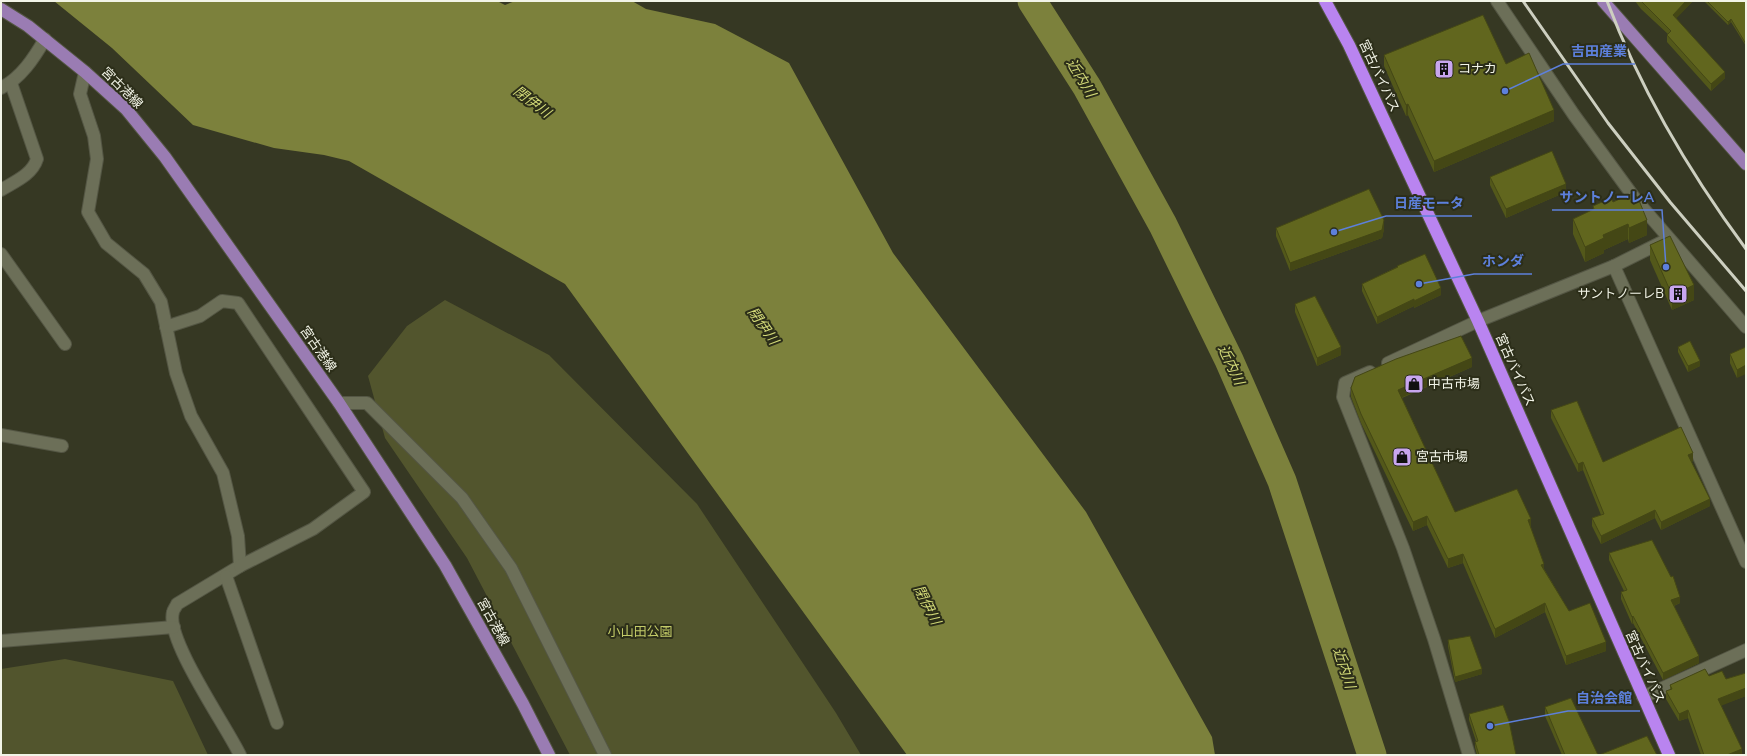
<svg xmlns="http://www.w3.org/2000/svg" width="1747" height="756" font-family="'Nunito Sans','Noto Sans JP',sans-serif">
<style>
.green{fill:#52552d}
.water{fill:#7c813c}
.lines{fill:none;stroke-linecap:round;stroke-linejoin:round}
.river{stroke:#7c813c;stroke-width:29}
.minor-casing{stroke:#545644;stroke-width:14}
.major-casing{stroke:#545644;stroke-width:14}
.highway-casing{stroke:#545644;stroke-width:14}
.minor{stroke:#6c6f58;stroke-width:12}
.major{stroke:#9a7cb3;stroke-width:12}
.highway{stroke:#b984f0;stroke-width:12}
.rail{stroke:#cdcfc0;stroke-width:3}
.wall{fill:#53581a}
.shaded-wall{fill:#444715}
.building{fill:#61661e;stroke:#444715}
.labels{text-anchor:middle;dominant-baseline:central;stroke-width:4;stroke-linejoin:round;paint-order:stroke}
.poi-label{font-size:13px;fill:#f2f4e7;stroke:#2c2e19;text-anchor:start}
.street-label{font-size:13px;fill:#f2f4e7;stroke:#2c2e19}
.park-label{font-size:13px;fill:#c3cb68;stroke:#2c2e19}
.water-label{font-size:14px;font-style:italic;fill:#d3da78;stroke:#2c2e19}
.leader{fill:none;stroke:#5d80dc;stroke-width:1.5}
.callout-dot{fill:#5d80dc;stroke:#2c2e19;stroke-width:1.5}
.callout-label{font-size:14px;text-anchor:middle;font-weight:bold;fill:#5d80dc;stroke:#2c2e19;stroke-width:4;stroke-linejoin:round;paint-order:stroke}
</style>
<rect width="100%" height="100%" fill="#363823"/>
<g class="green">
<polygon points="445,300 549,355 697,504 836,713 861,755 570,755 467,558 385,438 368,376 407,326"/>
<polygon points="65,659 173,681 208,755 1,755 1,669"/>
</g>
<polygon class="water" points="54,1 497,1 505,5 515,1 632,1 646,9 715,24 789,63 893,253 1086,512 1212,737 1215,755 907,755 565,284 349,161 324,155 274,148 193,125 112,48"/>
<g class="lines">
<polyline class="river" points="1032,1 1087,87 1163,225 1229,360 1282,481 1372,755"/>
<defs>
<g id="minor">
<polyline points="1497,1 1574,115 1636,200 1746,327"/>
<path d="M85,72L80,94L94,136L97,159L88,212L106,243L144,274L161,302L176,373L191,416L223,473L238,536L240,566L177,604C176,607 173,610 173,612C165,639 227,727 240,755"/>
<path d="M1,88C21,78 34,58 45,39"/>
<path d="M1,190C14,182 32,175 37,159L11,83"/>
<polyline points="1,254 65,344"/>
<polyline points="1614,266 1746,562"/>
<polyline points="166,327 200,316 222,301 238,303 364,492 313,529 240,566"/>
<polyline points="1388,363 1478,321 1614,266 1664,241"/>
<polyline points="1370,372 1345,383 1343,397 1403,548 1434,639 1469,755"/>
<polyline points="339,403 367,403 462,498 511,568 605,755"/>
<polyline points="1,435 62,446"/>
<polyline points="226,576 277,723"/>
<polyline points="1,641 174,627"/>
<polyline points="1643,697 1746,650"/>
</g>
<g id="major">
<polyline points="1603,1 1746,164"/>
<polyline points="1,9 28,26 85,72 126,109 165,157 339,403 445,565 523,704 549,755"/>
</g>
<polyline id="highway" points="1325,1 1349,45 1478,321 1669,755"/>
</defs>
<use href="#minor" class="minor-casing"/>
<use href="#major" class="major-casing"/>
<use href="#highway" class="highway-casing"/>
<use href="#minor" class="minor"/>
<use href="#major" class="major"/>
<use href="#highway" class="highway"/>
<g class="rail">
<polyline points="1523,1 1608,123 1670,202 1746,291"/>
<path d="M1607,1C1641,91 1689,172 1746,249"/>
</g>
</g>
<g class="wall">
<polygon points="1635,1 1693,1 1676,18 1725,78 1711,91 1667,42 1667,35 1668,34 1641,9"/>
<polygon points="1704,1 1746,1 1746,46 1731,22 1728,25"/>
<polygon points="1384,55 1506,64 1554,121 1434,172 1408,115 1406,116 1384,66"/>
<polygon points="1490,177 1566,192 1506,218 1490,185"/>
<polygon points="1593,206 1647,235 1629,243 1628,239 1604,250 1604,253 1585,262 1573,234 1573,219 1593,210"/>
<polygon points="1276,228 1384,229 1382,238 1290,271 1276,236"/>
<polygon points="1650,245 1694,300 1672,310 1650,260"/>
<polygon points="1397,266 1441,295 1414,308 1414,306 1377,324 1362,291 1362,284 1397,267"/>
<polygon points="1295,304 1341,355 1317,366 1295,312"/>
<polygon points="1678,347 1700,366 1688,372 1678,352"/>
<polygon points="1746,347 1737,378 1730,363 1730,354"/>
<polygon points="1472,367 1402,398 1455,512 1531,528 1544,569 1569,611 1606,651 1566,665 1545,612 1495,638 1463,563 1448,568 1427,525 1413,531 1361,423 1351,397 1351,388"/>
<polygon points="1551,410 1603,462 1693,461 1691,462 1710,506 1661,530 1655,518 1601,544 1592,526 1592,518 1601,515 1583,470 1578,472 1551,418"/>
<polygon points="1609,553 1680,603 1674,606 1699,663 1663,680 1633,623 1632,624 1621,599 1621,592 1624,591 1609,560"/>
<polygon points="1448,640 1482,674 1455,682 1448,646"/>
<polygon points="1746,673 1746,696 1721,705 1742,755 1701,755 1688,718 1679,721 1666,699 1666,691 1670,690 1670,685 1709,676 1726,679"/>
<polygon points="1545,707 1598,755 1562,755 1545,716"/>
<polygon points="1469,714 1516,755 1477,755 1475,747 1475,742 1476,741 1469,720"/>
</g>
<g class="shaded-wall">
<polygon points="1686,1 1693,1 1673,22 1673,15"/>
<polygon points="1731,19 1731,22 1728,25 1728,22"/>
<polygon points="1725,72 1725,78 1711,91 1711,84"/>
<polygon points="1408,104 1408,115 1406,116 1406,105"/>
<polygon points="1554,110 1554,121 1434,172 1434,161"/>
<polygon points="1566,184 1566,192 1506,218 1506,209"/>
<polygon points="1384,220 1384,229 1382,238 1290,271 1290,263"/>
<polygon points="1647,220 1647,235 1629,243 1629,228"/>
<polygon points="1628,224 1628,239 1604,250 1604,253 1585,262 1585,247 1603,235"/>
<polygon points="1694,285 1694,300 1672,310 1672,295"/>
<polygon points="1441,288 1441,295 1414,308 1414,301"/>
<polygon points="1414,299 1414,306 1377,324 1377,317"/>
<polygon points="1341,347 1341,355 1317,366 1317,358"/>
<polygon points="1472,358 1472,367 1398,399 1398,390"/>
<polygon points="1700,361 1700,366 1688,372 1688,366"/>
<polygon points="1746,365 1746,374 1737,378 1737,370"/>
<polygon points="1693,453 1693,461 1688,463 1688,455"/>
<polygon points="1583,462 1583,470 1578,472 1578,464"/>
<polygon points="1710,499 1710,506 1661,530 1661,522"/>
<polygon points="1655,510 1655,518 1601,544 1601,536"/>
<polygon points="1427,516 1427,525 1413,531 1413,522"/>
<polygon points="1531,519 1531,528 1528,529 1528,520"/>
<polygon points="1463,554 1463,563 1448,568 1448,559"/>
<polygon points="1544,564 1544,573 1541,565"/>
<polygon points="1680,597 1680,603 1671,607 1671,600"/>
<polygon points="1545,603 1545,612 1495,638 1495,629"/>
<polygon points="1633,616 1633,623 1632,624 1632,617"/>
<polygon points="1606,642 1606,651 1566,665 1566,656"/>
<polygon points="1699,656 1699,663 1663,680 1663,673"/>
<polygon points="1482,669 1482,674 1455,682 1455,677"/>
<polygon points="1746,688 1746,696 1718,707 1718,699"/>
<polygon points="1688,710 1688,718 1679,721 1679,714"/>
<polygon points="1742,749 1742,755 1727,755"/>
</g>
<g class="building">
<polygon points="1641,1 1686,1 1673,15 1725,72 1711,84 1667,35 1671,31"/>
<polygon points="1707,1 1746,1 1746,44 1731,19 1728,22"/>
<polygon points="1483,15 1506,64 1529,53 1554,110 1434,161 1408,104 1406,105 1384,55"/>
<polygon points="1552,151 1566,184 1506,209 1490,177"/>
<polygon points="1369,189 1384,220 1382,230 1290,263 1276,228"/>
<polygon points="1633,193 1638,198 1647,220 1629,228 1628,224 1603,235 1604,238 1585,247 1573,219 1594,209 1593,206 1611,198 1613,202"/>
<polygon points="1670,236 1694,285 1672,295 1650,245"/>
<polygon points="1425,254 1441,288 1414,301 1414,299 1377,317 1362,284 1398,267 1397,266"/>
<polygon points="1315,296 1341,347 1317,358 1295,304"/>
<polygon points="1461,336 1472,358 1398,390 1455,512 1517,489 1531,519 1528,520 1544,564 1541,565 1569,611 1590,603 1606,642 1566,656 1545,603 1495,629 1463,554 1448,559 1427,516 1413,522 1361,414 1351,388 1355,377 1396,359"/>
<polygon points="1690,341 1700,361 1688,366 1678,347"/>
<polygon points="1746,347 1746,365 1737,370 1730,354"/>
<polygon points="1577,401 1603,462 1681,427 1693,453 1688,455 1710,499 1661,522 1655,510 1601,536 1592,518 1604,514 1583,462 1578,464 1551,410"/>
<polygon points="1652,540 1671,577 1673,576 1680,597 1671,600 1699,656 1663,673 1633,616 1632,617 1621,592 1627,590 1609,553"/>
<polygon points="1470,636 1482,669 1455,677 1448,640"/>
<polygon points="1705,669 1709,676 1722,671 1726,679 1746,673 1746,688 1718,699 1742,749 1727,755 1704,755 1688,710 1679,714 1666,691 1672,689 1670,685"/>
<polygon points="1571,698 1598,755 1565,755 1545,707"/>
<polygon points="1503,705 1509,721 1516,755 1479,755 1475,742 1478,741 1469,714"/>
<polygon points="1647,736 1657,755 1599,755"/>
</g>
<defs>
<symbol id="building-square" viewBox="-11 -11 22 22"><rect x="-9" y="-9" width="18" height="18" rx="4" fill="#c8a6ef" stroke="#2c2e19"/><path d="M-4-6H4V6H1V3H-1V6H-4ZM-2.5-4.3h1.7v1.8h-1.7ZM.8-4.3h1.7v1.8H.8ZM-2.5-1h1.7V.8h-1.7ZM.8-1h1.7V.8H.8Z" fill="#111"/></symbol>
<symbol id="shop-square" viewBox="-11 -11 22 22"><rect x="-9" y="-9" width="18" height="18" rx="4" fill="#c8a6ef" stroke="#2c2e19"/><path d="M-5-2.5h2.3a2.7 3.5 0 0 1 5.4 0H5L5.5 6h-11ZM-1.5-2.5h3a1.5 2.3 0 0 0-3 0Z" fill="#111"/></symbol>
</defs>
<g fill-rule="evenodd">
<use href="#building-square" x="1433" y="58" width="22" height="22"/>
<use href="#building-square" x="1667" y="283" width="22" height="22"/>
<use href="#shop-square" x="1403" y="373" width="22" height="22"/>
<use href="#shop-square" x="1391" y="446" width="22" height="22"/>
</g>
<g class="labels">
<g class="poi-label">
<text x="1458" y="69">コナカ</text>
<text x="1664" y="294" text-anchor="end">サントノーレB</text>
<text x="1428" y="384">中古市場</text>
<text x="1416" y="457">宮古市場</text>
</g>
<g class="street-label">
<text transform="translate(1379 76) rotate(65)">宮古バイパス</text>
<text transform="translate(122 88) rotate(45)">宮古港線</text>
<text transform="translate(318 349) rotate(55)">宮古港線</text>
<text transform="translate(1515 370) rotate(66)">宮古バイパス</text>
<text transform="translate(493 622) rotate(61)">宮古港線</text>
<text transform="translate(1645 667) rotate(66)">宮古バイパス</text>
</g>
<g class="park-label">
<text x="640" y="632">小山田公園</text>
</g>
<g class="water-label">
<text transform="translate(1081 78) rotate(59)">近内川</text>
<text transform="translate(532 102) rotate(37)">閉伊川</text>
<text transform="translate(763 326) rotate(55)">閉伊川</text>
<text transform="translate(1231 365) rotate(65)">近内川</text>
<text transform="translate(927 605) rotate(63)">閉伊川</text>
<text transform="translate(1344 668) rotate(72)">近内川</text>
</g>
</g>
<path class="leader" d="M1505 91L1563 64H1635M1666 267L1662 210H1552M1334 232L1386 216H1472M1419 284L1474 274H1532M1490 726L1568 711H1640"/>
<g class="callout-dot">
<circle cx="1505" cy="91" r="4"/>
<circle cx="1666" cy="267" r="4"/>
<circle cx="1334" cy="232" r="4"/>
<circle cx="1419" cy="284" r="4"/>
<circle cx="1490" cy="726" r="4"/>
</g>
<g class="callout-label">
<text x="1599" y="56">吉田産業</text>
<text x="1607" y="202">サントノーレA</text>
<text x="1429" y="208">日産モータ</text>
<text x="1503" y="266">ホンダ</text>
<text x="1604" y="703">自治会館</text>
</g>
<rect width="1747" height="756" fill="none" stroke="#f2f4e7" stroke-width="4"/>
</svg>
